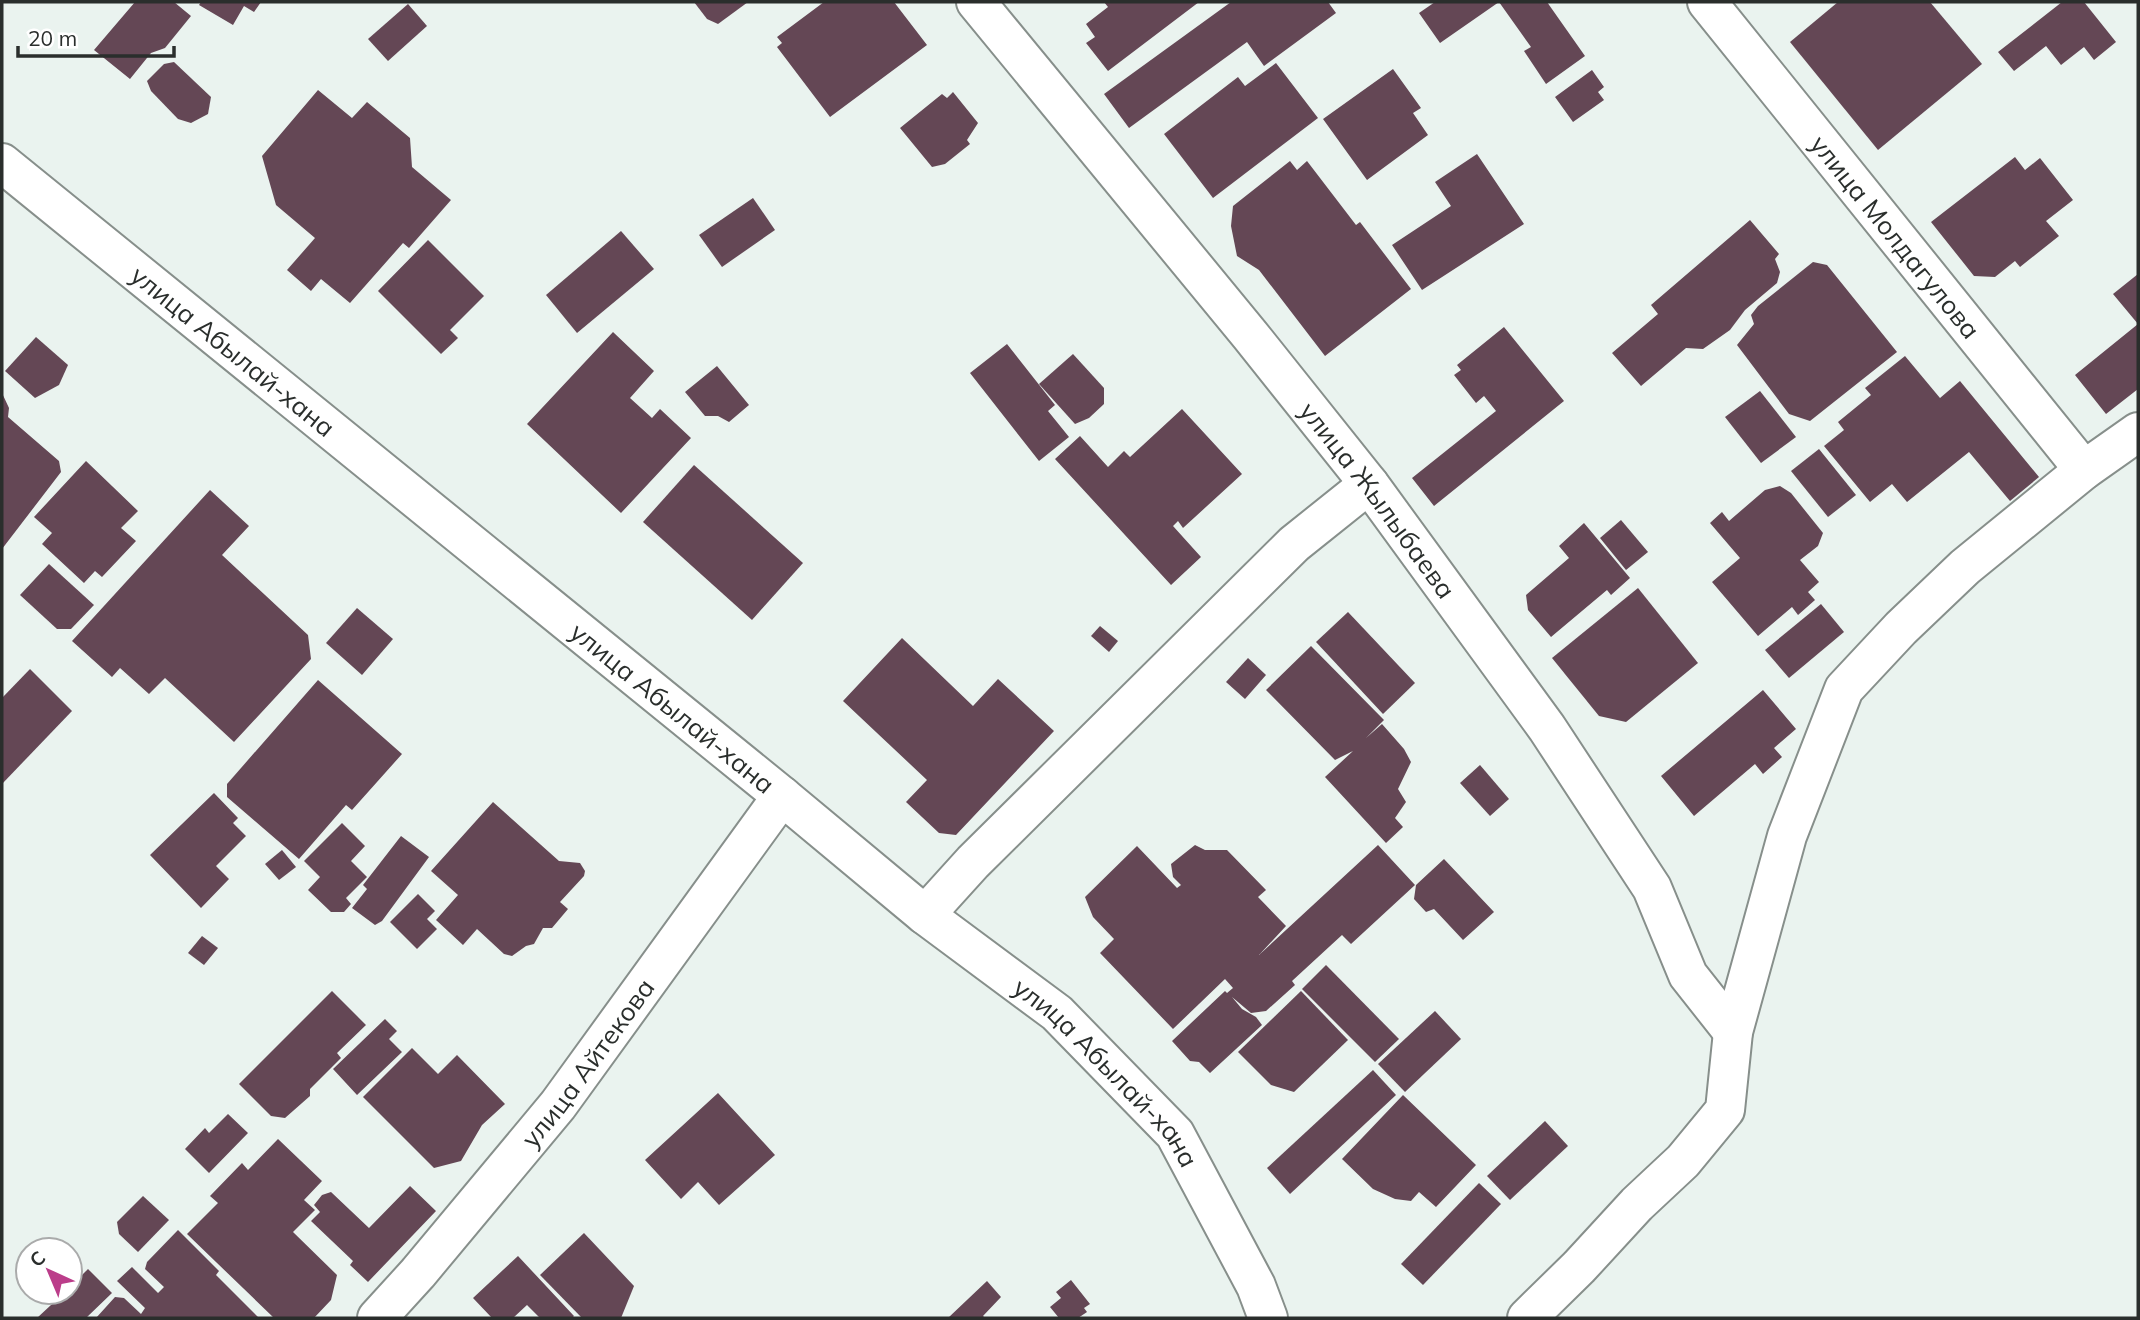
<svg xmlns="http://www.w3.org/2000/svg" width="2140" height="1320" font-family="Mulish,sans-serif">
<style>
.building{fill:#644755}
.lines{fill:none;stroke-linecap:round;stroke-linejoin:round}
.minor-casing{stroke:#878f8b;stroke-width:42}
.minor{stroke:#fff;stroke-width:38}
.labels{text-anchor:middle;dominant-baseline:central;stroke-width:7;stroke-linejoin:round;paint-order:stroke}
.street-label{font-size:26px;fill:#2a2e2c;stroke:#fff}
</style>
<rect width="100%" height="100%" fill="#eaf3ef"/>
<g class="building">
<polygon points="135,2 174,2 191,16 165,48 151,53 130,79 94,50"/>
<polygon points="201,2 261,2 254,12 244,6 233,25 199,5"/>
<polygon points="694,2 748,2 718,24 707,19"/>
<polygon points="824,2 894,2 927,45 830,117 777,47 782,43 777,37"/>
<polygon points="1104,2 1199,2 1108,71 1086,43 1095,37 1086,24 1108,7"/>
<polygon points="1231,2 1328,2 1336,13 1264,66 1247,42 1129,128 1104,94"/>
<polygon points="1435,2 1547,2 1585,56 1546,84 1524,51 1531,47 1499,2 1440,43 1419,13"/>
<polygon points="1838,2 1930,2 1982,64 1878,150 1790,42"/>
<polygon points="2062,2 2084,2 2116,42 2094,60 2084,47 2061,65 2046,46 2014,71 1998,52"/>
<polygon points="408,4 427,26 388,61 368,39"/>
<polygon points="174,62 211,97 208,114 191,123 178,119 151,91 147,81 164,64"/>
<polygon points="1276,63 1318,118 1213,198 1164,134 1238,77 1245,86"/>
<polygon points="1393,69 1421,108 1413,113 1428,135 1367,180 1323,119"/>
<polygon points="1592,70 1604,87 1598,92 1604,100 1573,122 1555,97"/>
<polygon points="318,90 352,118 367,102 410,138 412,167 451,200 409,248 403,243 350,303 321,279 311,291 287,270 315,238 276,205 262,156"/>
<polygon points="953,92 978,123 967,140 970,144 945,164 932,167 900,128 942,94 947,98"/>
<polygon points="1477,154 1524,224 1422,290 1392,245 1451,206 1435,182"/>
<polygon points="2015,157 2025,170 2040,158 2073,200 2046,221 2059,236 2020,267 2015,261 1995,277 1974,276 1931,222"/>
<polygon points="1290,161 1297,170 1307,161 1356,225 1360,222 1411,289 1325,356 1259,270 1237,256 1231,226 1233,206"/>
<polygon points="753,198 775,230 722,267 699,235"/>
<polygon points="1750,220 1779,254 1775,259 1780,272 1777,283 1745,310 1730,330 1703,349 1686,348 1641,386 1612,353 1658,314 1651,305"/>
<polygon points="621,231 654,269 577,333 546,295"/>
<polygon points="428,240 484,296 450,330 458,338 441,354 378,291"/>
<polygon points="1813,262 1827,265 1897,352 1810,421 1789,414 1737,345 1754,324 1751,315 1758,306"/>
<polygon points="2138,274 2138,389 2106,414 2075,375 2138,324 2113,294"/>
<polygon points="1504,327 1564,401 1434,506 1412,478 1496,411 1484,396 1476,403 1454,375 1461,370 1457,365"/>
<polygon points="613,332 654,371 630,398 652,418 660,409 691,438 621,513 527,424"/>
<polygon points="36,337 68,365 59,385 35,398 5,371"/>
<polygon points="1007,344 1055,405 1048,411 1069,437 1039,461 970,373"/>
<polygon points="1073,354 1104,388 1104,404 1089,418 1075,424 1039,384"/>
<polygon points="1905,356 1940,398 1960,381 2039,477 2010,501 1969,452 1907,502 1892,484 1870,502 1824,446 1844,430 1838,422 1871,395 1865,388"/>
<polygon points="717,366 749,405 729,422 718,416 705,416 685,392"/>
<polygon points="1760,391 1796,437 1761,463 1725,417"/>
<polygon points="2,393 9,408 8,417 59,461 61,472 2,549"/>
<polygon points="1182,409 1242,474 1183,528 1178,521 1173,526 1201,557 1171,585 1055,459 1080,436 1108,467 1124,451 1130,457"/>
<polygon points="1819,449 1856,495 1828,517 1791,471"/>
<polygon points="86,461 138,511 121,528 136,541 102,577 95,571 84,583 42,544 52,533 34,517"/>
<polygon points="694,465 803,563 752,620 643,522"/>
<polygon points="1780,486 1791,493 1823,533 1818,546 1800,560 1819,582 1808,592 1815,600 1798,615 1792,607 1758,636 1712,582 1740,558 1710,523 1722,512 1729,521 1765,490"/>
<polygon points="210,490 249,526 222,555 308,635 311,659 234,742 165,678 149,694 120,668 112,677 72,641"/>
<polygon points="1621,520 1648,552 1626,570 1600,538"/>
<polygon points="1584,523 1630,578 1611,595 1607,590 1551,637 1528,610 1526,595 1569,558 1559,546"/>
<polygon points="49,564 94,605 71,629 57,629 20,595"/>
<polygon points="1638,588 1698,663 1626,722 1599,716 1552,658"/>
<polygon points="1821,604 1844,632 1789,678 1765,650"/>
<polygon points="357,608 393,639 362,675 326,643"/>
<polygon points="1348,612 1415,683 1383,714 1316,642"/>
<polygon points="1100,626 1118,641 1109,652 1091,636"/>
<polygon points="902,638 973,706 998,679 1054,731 956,835 939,833 906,802 927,780 843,701"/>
<polygon points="1311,646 1384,720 1366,738 1382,724 1404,749 1411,762 1398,789 1406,802 1395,818 1403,827 1386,843 1325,777 1353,751 1335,760 1266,690"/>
<polygon points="1248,658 1266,675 1245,699 1226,682"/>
<polygon points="30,669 72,711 2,784 2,698"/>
<polygon points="318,680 402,754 352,810 346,805 299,859 227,797 227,784"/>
<polygon points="1763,690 1796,729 1774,748 1782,757 1763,774 1755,764 1694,816 1661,776"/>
<polygon points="1480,765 1509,799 1490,816 1460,783"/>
<polygon points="214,793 238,818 233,823 246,836 216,866 229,879 201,908 150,855"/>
<polygon points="493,802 559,861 580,863 585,871 584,876 560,902 568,909 552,928 543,928 534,944 526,946 512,956 504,954 477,929 463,945 436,920 458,895 431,871"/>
<polygon points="342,823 365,846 351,861 367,877 346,898 351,904 344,912 331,912 308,890 320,877 304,861"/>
<polygon points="401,836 429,857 382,921 375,925 352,908 367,889 363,885"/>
<polygon points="1195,845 1205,850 1227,850 1266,890 1258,897 1286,926 1259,955 1378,845 1415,885 1351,944 1342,935 1292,981 1295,985 1266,1011 1251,1013 1232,997 1242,1009 1256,1017 1262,1025 1210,1073 1199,1062 1190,1061 1172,1041 1225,991 1227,993 1233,988 1225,979 1173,1029 1100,953 1114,939 1093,917 1085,897 1137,846 1177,888 1181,885 1173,877 1171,864"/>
<polygon points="282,850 296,867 279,880 265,864"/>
<polygon points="1444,859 1494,912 1463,940 1434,909 1426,912 1414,899 1416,885"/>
<polygon points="418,894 435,911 427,919 437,929 417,949 390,922"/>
<polygon points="202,936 218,948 204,965 188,953"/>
<polygon points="1326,965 1399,1039 1375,1062 1302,989"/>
<polygon points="332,991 366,1025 337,1053 341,1058 310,1089 310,1096 285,1118 271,1116 239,1084"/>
<polygon points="1301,991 1348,1040 1294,1092 1271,1085 1238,1052"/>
<polygon points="1435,1011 1461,1039 1405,1092 1378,1064"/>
<polygon points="385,1019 397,1031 389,1039 402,1052 357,1095 333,1069"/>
<polygon points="412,1048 438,1074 457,1055 505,1104 482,1125 461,1161 434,1168 363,1097"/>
<polygon points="1373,1070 1396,1095 1290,1194 1267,1168"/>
<polygon points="718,1093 775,1155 719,1205 698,1182 681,1199 645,1160"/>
<polygon points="1403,1095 1476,1165 1436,1207 1419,1192 1411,1201 1395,1199 1373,1189 1342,1159"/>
<polygon points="228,1114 248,1133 209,1173 185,1149 205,1128 209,1133"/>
<polygon points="1545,1121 1568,1146 1510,1200 1487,1176"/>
<polygon points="278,1139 322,1181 304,1200 315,1210 293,1232 337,1275 331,1300 314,1318 274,1318 187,1234 218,1203 210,1196 242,1163 248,1170"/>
<polygon points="1479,1183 1501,1204 1423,1285 1401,1264"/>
<polygon points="410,1186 436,1211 368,1282 350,1265 353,1261 311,1221 320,1212 314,1205 322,1195 331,1192 369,1228"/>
<polygon points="143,1196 169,1220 138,1252 119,1234 117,1222"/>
<polygon points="178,1230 219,1271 216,1275 259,1318 96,1318 115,1297 124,1298 141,1314 145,1308 117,1281 132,1267 158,1293 164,1287 145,1269 147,1262"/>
<polygon points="584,1233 634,1286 621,1318 582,1318 540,1275"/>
<polygon points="518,1256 574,1316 572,1318 540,1318 527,1305 513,1318 492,1318 473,1298"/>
<polygon points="88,1269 112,1293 86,1318 37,1318 65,1292 70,1292 70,1287"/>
<polygon points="1071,1280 1090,1304 1084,1308 1087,1312 1078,1318 1059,1318 1050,1307 1061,1298 1056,1292"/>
<polygon points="987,1281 1001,1297 983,1316 985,1318 948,1318"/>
</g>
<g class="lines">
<defs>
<g id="minor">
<path id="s1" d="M976,2L1250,335L1369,484L1547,728L1652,888L1688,975L1733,1032"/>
<path id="s2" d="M1707,2L2084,470"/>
<path id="s3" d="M2,163L782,796L925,915L1057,1013L1175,1134L1256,1286L1268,1318"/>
<polyline points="925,915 973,862 1294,544 1369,484"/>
<path id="s4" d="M377,1318L418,1273L558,1105L782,796"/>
<polyline points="1527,1318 1579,1267 1637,1204 1683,1161 1725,1110 1733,1032 1787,836 1844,689 1901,628 1965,567 2084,470 2138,432"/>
</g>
</defs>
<use href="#minor" class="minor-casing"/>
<use href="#minor" class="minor"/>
</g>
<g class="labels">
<g class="street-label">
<text stroke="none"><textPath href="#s2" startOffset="301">улица Молдагулова</textPath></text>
<text stroke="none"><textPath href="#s3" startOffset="298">улица Абылай-хана</textPath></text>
<text stroke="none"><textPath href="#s1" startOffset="640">улица Жылыбаева</textPath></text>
<text stroke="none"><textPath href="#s3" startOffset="864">улица Абылай-хана</textPath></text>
<text stroke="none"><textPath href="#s4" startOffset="331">улица Айтекова</textPath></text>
<text stroke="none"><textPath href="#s3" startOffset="1432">улица Абылай-хана</textPath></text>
</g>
</g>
<rect width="2140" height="1320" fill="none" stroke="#2a2e2c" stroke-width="7"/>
<g transform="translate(49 1271) rotate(316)"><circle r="33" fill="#ffffff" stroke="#aaabab" stroke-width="2"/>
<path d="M0-5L12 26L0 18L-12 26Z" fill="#bb3d8a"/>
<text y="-10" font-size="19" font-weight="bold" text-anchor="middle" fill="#2a2e2c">С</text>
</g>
<path d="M18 46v10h156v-10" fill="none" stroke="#2a2e2c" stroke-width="3.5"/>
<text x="28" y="46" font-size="21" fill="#2a2e2c" stroke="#ffffff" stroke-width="5" paint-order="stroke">20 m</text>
</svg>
